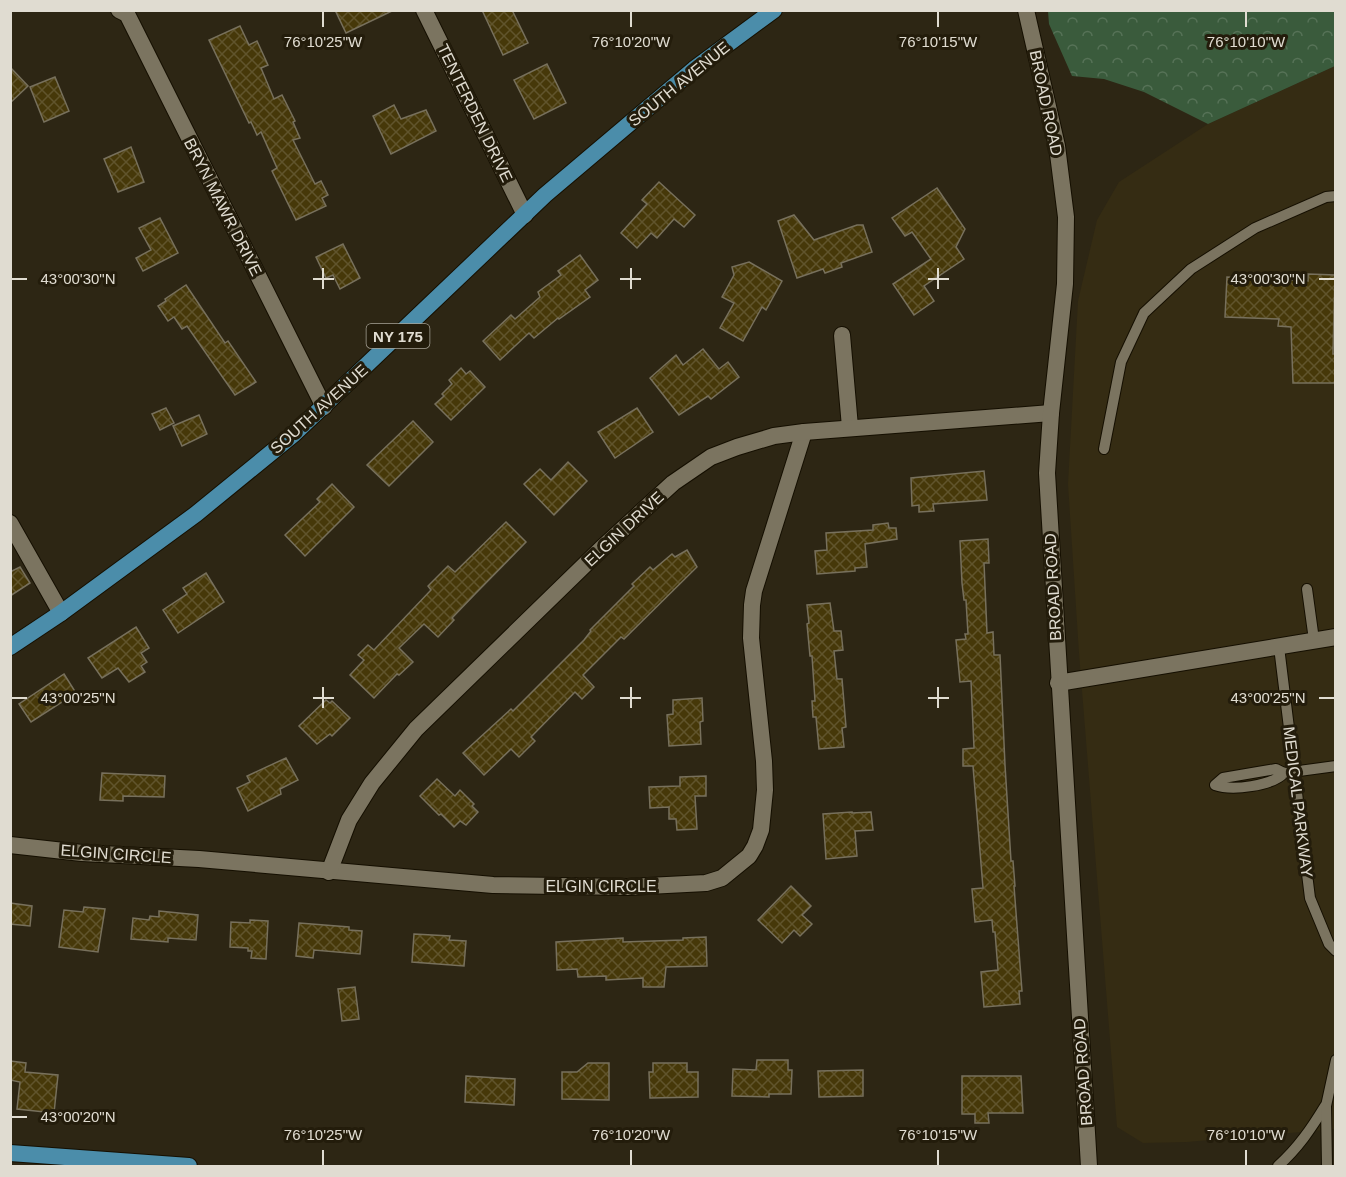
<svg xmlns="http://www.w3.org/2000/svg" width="1346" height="1177" font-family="Arial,sans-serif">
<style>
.built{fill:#352c13}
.forest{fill:url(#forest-crowns)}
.building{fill:url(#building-cross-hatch);stroke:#77705c;stroke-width:1.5}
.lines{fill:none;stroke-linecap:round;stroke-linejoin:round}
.service-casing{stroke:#150f01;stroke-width:12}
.minor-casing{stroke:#150f01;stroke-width:18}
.tertiary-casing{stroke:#150f01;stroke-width:18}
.primary-casing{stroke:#150f01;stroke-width:18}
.service{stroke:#7b7460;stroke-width:10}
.minor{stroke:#7b7460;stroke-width:16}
.tertiary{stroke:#7b7460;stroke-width:16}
.primary{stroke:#4b8daa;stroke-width:16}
.ticks{fill:none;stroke:#e0dcd1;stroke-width:2}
.labels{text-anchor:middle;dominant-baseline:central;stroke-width:6;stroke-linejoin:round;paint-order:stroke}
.shield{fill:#231c0b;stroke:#a7a296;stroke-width:1.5}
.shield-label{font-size:15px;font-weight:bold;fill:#e0dcd1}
.street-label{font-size:16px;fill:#e0dcd1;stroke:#231c0b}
.ticks-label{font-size:15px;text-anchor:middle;fill:#e0dcd1;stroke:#231c0b;stroke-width:6;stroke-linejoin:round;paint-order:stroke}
</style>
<defs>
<pattern id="forest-crowns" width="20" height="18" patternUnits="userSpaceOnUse" patternTransform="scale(1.5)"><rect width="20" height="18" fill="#3a5b3c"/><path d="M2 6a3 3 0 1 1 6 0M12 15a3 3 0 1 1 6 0" fill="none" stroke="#567257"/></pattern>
<pattern id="building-cross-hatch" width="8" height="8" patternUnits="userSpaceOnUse" patternTransform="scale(1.5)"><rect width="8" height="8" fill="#463809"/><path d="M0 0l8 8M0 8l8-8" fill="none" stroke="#60542c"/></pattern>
</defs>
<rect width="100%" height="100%" fill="#2d2614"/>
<polygon class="built" points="1335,66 1335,1129 1187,1142 1143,1143 1117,1127 1079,653 1068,484 1078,301 1097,220 1119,182 1208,124"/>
<polygon class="forest" points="1048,11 1335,11 1335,66 1208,124 1144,92 1104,79 1072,76 1049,24"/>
<g class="building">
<polygon points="335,10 394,10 346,33"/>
<polygon points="482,10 512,10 528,43 503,55"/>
<polygon points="240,26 249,45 257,41 268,65 261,68 274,99 282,95 295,121 293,122 300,138 293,140 315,184 321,181 328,195 322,198 326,206 296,220 272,171 277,168 261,132 257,135 251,122 249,123 209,40"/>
<polygon points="547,64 566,103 534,119 514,80"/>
<polygon points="10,67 28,86 10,103"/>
<polygon points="55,77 69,111 44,122 30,87"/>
<polygon points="394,105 401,119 426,110 436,131 391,154 373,116"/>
<polygon points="131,147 144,182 118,192 104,159"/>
<polygon points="659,182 695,215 684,227 674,219 657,238 651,233 637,248 621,233 647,204 642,200"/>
<polygon points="937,188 965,229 956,247 964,259 924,286 934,301 914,315 893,284 931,259 912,232 905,236 892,218"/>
<polygon points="794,215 814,240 857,225 863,225 872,252 841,263 842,267 825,273 823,269 797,278 778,221"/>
<polygon points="160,218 178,253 143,271 136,258 151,250 139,228"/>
<polygon points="343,244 360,278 340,289 333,275 326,278 316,257"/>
<polygon points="580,255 598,280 585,290 590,297 559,319 558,318 534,338 529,333 500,360 483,341 511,315 515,319 540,297 538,292 561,275 558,271"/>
<polygon points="749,262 782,281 766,310 762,307 743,341 720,328 734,303 722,297 734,275 732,267"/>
<polygon points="1308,274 1335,275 1333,354 1335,354 1335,383 1293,383 1291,327 1278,326 1279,319 1225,317 1227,277 1308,281"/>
<polygon points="186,285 225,343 228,341 256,382 235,395 187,326 182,329 174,317 168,321 158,306 166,301 165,299"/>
<polygon points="703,349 719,369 728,362 739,377 711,399 708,396 679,415 650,378 676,355 683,365"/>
<polygon points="461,368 466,374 470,371 485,387 451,420 435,404 444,396 442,394 452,384 449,380"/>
<polygon points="166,408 174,423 160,430 152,414"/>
<polygon points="637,408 653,432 615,458 598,432"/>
<polygon points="199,415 207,434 182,446 173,426"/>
<polygon points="413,421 433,442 389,486 367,465"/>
<polygon points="568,462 587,481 554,515 524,484 540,469 551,480"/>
<polygon points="984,471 987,500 933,504 934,511 919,512 919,505 912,506 911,478"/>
<polygon points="332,484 354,507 305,556 285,535 320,502 317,499"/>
<polygon points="506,522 526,542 476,593 452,618 454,620 438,637 424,624 399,648 413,662 399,675 397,674 374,698 350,675 364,660 358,655 368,645 374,650 431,590 428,586 448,566 455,572"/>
<polygon points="888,523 889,528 896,528 897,539 865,544 867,567 855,568 855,571 817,574 815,551 827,550 826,533 873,530 873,525"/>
<polygon points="988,539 989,563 984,563 987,633 993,632 994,655 1000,655 1005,765 1011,861 1013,861 1015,886 1014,886 1022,991 1019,991 1020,1004 984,1007 981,972 998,970 995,932 993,932 992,920 975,922 972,889 983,888 973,766 963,766 963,749 974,748 971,681 960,682 956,640 966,639 965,634 968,634 966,600 964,600 962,583 960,541"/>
<polygon points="687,550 697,567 624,639 621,637 583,675 594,687 582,699 575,692 531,737 535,741 519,757 511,749 484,775 463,753 511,709 513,711 584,640 591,631 590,630 634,586 632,584 650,567 653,570 672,554 675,557"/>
<polygon points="20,567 30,583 10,596 10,572"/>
<polygon points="206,573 224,602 178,633 163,610 187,594 183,588"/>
<polygon points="830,603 834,631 841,631 843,650 834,651 837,679 842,679 846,727 842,728 844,747 819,749 816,717 813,717 812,701 815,701 812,656 810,656 807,624 809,623 807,605"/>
<polygon points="136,627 149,648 141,653 147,662 141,666 145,672 129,682 118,668 102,678 88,658"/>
<polygon points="64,674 76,693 31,722 19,704"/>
<polygon points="702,698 703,721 700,722 701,744 669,746 667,715 673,714 673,700"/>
<polygon points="326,700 330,703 332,701 350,718 332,736 330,734 317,744 299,726"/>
<polygon points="286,758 298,780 280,789 281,794 248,811 237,788 250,782 247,776"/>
<polygon points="102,773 165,776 164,797 123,796 123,801 100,800"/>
<polygon points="706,776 706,796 695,796 697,829 677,830 676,819 669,819 669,807 650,808 649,787 680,786 680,777"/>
<polygon points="437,779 455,796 460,790 474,804 472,806 478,812 466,825 460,821 454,827 441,814 439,815 420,796"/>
<polygon points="852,812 852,813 871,812 873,830 855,831 857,856 826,859 823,814"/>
<polygon points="791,886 811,906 802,915 812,924 800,936 794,930 782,943 758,920"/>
<polygon points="10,903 32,906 30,926 10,924"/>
<polygon points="84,907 105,909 98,952 59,947 64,910 83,912"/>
<polygon points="159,911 198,915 196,940 168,938 168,942 131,939 133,918 149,920 150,916 159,917"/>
<polygon points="250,920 268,921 266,959 251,958 252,951 248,951 248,948 230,947 231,922 250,923"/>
<polygon points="299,923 349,927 349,930 362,931 360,954 314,950 313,958 296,956"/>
<polygon points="414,934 450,936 449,940 466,941 464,966 412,962"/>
<polygon points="706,937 707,966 666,967 664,987 643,987 643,978 606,980 606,976 578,977 577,969 557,970 556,942 623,938 623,942 683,940 683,938"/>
<polygon points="355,987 359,1019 342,1021 338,989"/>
<polygon points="757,1060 788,1060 788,1070 792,1070 791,1094 769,1094 769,1097 732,1096 733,1069 756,1070"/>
<polygon points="10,1061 26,1063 25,1072 58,1075 54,1113 17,1109 20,1082 10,1080"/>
<polygon points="588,1063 609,1063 609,1100 562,1099 562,1072 577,1072"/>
<polygon points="653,1063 687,1063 687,1072 698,1072 698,1097 650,1098 649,1072 653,1072"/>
<polygon points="863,1070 863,1096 819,1097 818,1071"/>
<polygon points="466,1076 515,1079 514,1105 465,1102"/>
<polygon points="962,1076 1021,1076 1023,1113 988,1113 989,1123 975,1123 975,1114 962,1114"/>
</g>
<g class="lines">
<defs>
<g id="service">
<polyline points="1104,449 1121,362 1144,313 1191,269 1255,228 1326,197 1336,196"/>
<polyline points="1307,589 1314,640"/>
<polyline points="1279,647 1310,898 1329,944 1336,951"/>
<path d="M1284,773C1272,786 1232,791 1215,785L1223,778L1258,772L1276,769L1284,773L1336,766"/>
<path d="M1278,1166C1298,1148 1311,1129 1325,1106"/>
<polyline points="1327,1166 1326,1106 1336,1060"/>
</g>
<g id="minor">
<polyline points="119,10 127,14 324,407"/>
<polyline points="424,10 525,215"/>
<polyline points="842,335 850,427"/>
<polyline points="10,523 61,613"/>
<polyline points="1058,683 1336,637"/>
<polyline points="10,845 82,853 199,859 493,885 628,887 706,883 722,878 749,856 755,846 761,830 765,790 764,761 751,638 752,605 754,591 804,432"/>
<polyline points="329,872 349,820 372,783 416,729 601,549 673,483 711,457 737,447 774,436 804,432 1051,413"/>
</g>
<polyline id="tertiary" points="1026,10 1057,146 1066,217 1065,284 1051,413 1047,473 1089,1166"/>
<g id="primary">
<polyline points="10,647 61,613 196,514 294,434 545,195 694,69 774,10"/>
<polyline points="10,1153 189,1166"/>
</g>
</defs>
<use href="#service" class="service-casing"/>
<use href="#minor" class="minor-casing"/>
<use href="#tertiary" class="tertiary-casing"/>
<use href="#primary" class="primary-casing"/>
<use href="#service" class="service"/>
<use href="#minor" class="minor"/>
<use href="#tertiary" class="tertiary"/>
<use href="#primary" class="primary"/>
</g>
<path class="ticks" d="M323,12V27M631,12V27M938,12V27M1246,12V27M323,268V289M631,268V289M938,268V289M12,279H27M313,279H334M620,279H641M928,279H949M1319,279H1334M323,687V708M631,687V708M938,687V708M12,698H27M313,698H334M620,698H641M928,698H949M1319,698H1334M12,1117H27M323,1150V1165M631,1150V1165M938,1150V1165M1246,1150V1165"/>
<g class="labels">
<rect class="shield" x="366.5" y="324" width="63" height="24" rx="4.5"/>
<g class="shield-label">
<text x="398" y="336">NY 175</text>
</g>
<g class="street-label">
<text transform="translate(679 84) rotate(-39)">SOUTH AVENUE</text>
<text transform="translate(1046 103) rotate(78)">BROAD ROAD</text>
<text transform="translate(475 113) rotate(64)">TENTERDEN DRIVE</text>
<text transform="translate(223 207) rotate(63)">BRYN MAWR DRIVE</text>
<text transform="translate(319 409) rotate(-42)">SOUTH AVENUE</text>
<text transform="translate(624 529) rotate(-43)">ELGIN DRIVE</text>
<text transform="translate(1053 587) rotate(-93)">BROAD ROAD</text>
<text transform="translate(1298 802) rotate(83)">MEDICAL PARKWAY</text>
<text transform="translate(116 854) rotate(4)">ELGIN CIRCLE</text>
<text x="601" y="886">ELGIN CIRCLE</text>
<text transform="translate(1083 1072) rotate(-94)">BROAD ROAD</text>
</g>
</g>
<g class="ticks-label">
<text x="323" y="47">76°10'25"W</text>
<text x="631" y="47">76°10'20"W</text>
<text x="938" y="47">76°10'15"W</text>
<text x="1246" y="47">76°10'10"W</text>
<text x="78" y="284">43°00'30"N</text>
<text x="1268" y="284">43°00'30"N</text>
<text x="78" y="703">43°00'25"N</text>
<text x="1268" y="703">43°00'25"N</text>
<text x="78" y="1122">43°00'20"N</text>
<text x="323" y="1140">76°10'25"W</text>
<text x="631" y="1140">76°10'20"W</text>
<text x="938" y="1140">76°10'15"W</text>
<text x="1246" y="1140">76°10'10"W</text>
</g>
<rect width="1346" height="1177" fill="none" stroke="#e0dcd1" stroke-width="24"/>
</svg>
